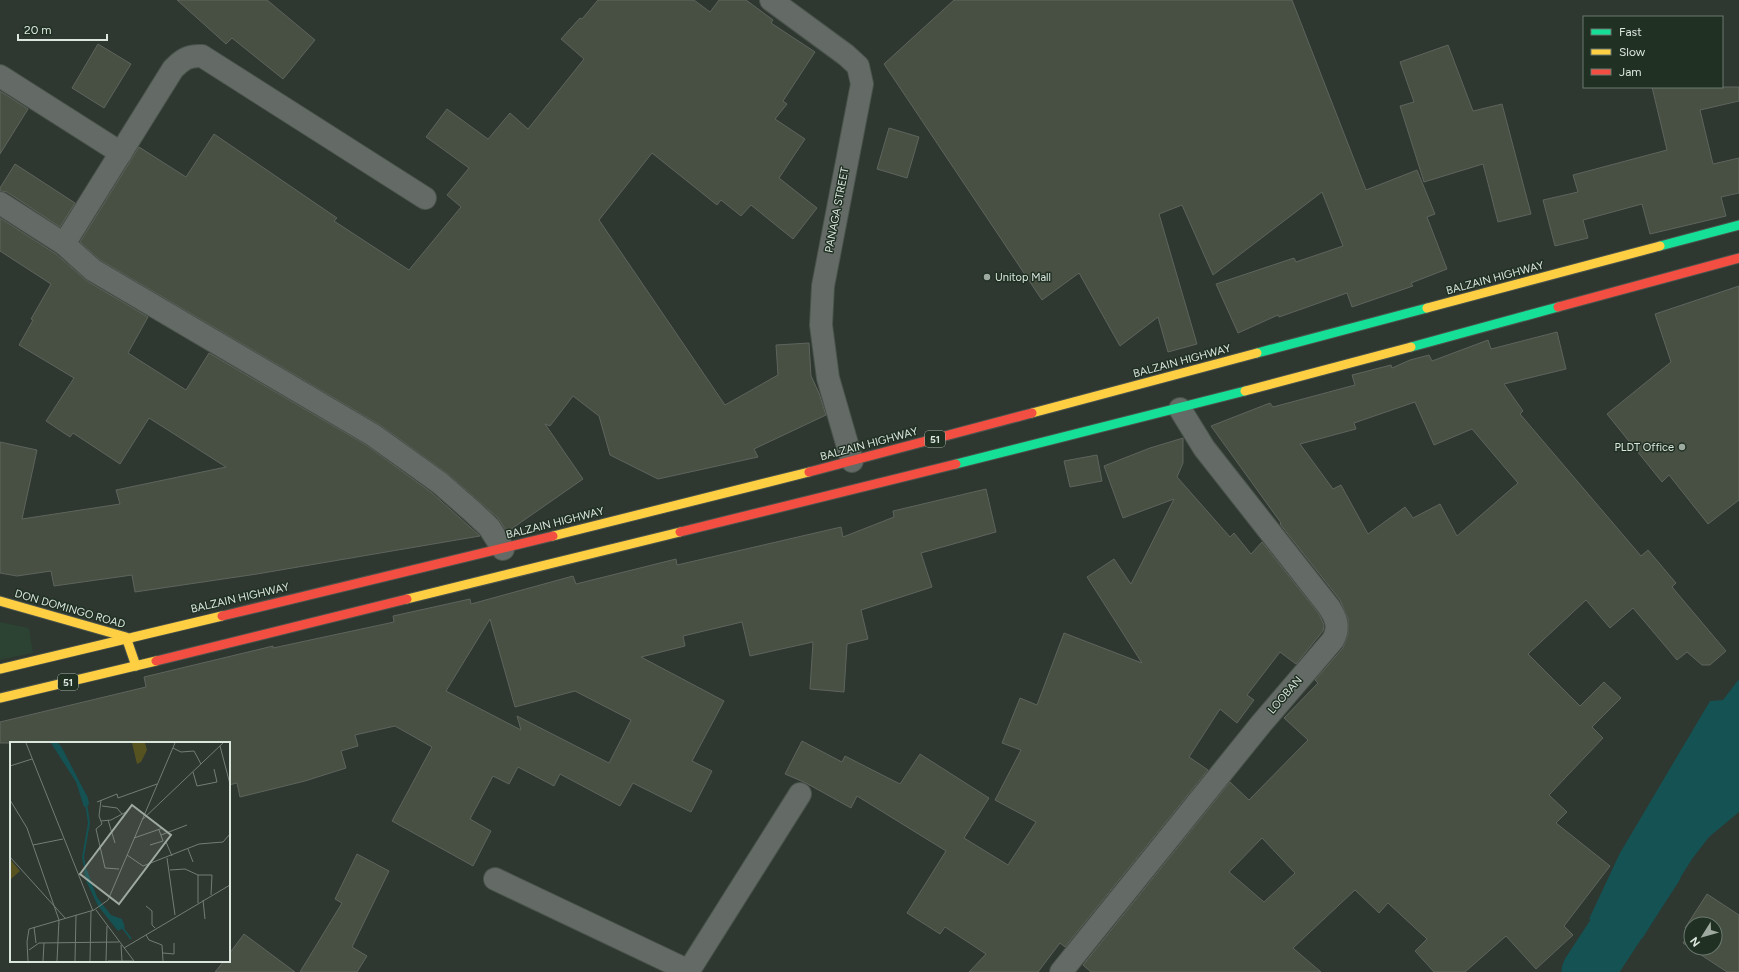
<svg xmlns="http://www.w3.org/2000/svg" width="1739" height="972" font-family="Figtree,sans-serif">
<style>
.built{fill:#2c4232}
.water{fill:#155253}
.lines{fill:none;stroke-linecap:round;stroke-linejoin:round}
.river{stroke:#155253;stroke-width:53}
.building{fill:#485043;stroke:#5e645d;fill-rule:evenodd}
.street-casing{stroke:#4a534c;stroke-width:24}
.fast-casing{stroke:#4a534c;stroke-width:11}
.slow-casing{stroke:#4a534c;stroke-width:11}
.jam-casing{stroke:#4a534c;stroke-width:11}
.street{stroke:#646b66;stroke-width:22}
.fast{stroke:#16e098;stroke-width:9}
.slow{stroke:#ffcf43;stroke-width:9}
.jam{stroke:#f24e42;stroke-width:9}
.poi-dot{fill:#9ea9a0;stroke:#203124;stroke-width:1.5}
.labels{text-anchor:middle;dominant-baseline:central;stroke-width:3;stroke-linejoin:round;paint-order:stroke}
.shield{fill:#203124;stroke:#a3b0a6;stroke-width:1}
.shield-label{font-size:10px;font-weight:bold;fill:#dbe6dd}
.street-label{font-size:11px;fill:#dbe6dd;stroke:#203124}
.poi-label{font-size:11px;fill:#dbe6dd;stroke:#203124;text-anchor:start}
.inset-river{fill:none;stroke:#155253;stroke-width:2}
.inset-road{fill:none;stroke:#737d75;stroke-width:1}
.view{fill:#9ea9a0;fill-opacity:0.15;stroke:#9ea9a0;stroke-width:2}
.inset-edge{fill:none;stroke:#dbe6dd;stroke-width:2}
</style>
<rect width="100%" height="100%" fill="#2e3730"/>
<polygon class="built" points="0,622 29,628 33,653 0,660"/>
<polygon class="water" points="1739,679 1739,812 1709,837 1692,859 1642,939 1589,919 1620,853 1710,701 1723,700"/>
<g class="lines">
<polyline class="river" points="1588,972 1656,868"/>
</g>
<g class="building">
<polygon points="177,0 267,0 315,40 283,79 232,38 226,44"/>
<polygon points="598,0 694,0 710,12 719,0 746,0 773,20 771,23 815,52 783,101 787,104 775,119 805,139 779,178 817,208 793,239 751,205 741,216 721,200 717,205 652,153 599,220 725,405 778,375 776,345 809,343 811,376 819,393 826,415 754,449 758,457 658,479 610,455 599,416 573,396 550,426 545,424 583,479 507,532 498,518 448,474 380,425 100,260 80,242 139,147 186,177 214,134 337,218 334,221 409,270 461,207 447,195 469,168 426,137 447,109 488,139 510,113 528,129 584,59 561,39 580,18 582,19"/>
<polygon points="954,0 1292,0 1366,190 1417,170 1435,214 1427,217 1447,269 1411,283 1413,286 1352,307 1347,293 1279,317 1278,315 1238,333 1216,284 1294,258 1296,262 1343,246 1322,192 1213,275 1182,205 1159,214 1197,344 1168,352 1158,317 1120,346 1079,273 1042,300 884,64"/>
<polygon points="98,44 131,64 104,108 72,88"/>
<polygon points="1448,45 1473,111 1502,104 1531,214 1498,222 1483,164 1424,182 1400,106 1414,102 1400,62"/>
<polygon points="1652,87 1739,87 1739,101 1700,110 1713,164 1739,158 1739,193 1721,197 1726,216 1650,234 1642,204 1583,220 1588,238 1555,246 1543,200 1578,192 1573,175 1667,150"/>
<polygon points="0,91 28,109 0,154"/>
<polygon points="889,128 919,137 907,178 877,169"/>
<polygon points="15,164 75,203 60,227 7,192 0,191 0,188"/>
<polygon points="0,218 56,254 87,281 148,317 128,353 186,390 209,353 366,445 432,493 480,536 257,574 135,592 132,575 54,586 51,571 17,576 0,573 0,442 37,450 22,519 120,504 116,490 226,467 149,418 120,464 73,433 70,437 46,421 74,378 19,345 33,320 31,319 51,284 0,251"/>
<polygon points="1739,286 1739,500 1708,524 1669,475 1662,482 1607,414 1671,362 1655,314"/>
<path d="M1557,332L1566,369L1504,384L1523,411L1520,414L1641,556L1648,550L1676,583L1672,587L1726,651L1710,665H1702L1687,652L1677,660L1633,608L1610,628L1586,600L1528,654L1580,706L1604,682L1621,698L1592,727L1603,738L1549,795L1567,812L1556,823L1610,866L1564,926L1573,935L1536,969L1506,936L1465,972H1434L1415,951L1427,939L1388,903L1379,913L1355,890L1293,948L1321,972H1091L1083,965L1230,782L1249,800L1308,740L1284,718L1318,683L1315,680L1343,648L1348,634V619L1340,600L1280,524L1281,523L1211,426L1270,403L1273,407L1355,385L1352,375L1391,365L1392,368L1410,360L1429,355L1432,361L1488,340L1491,349ZM1415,402L1434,445L1472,429L1518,483L1457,536L1440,504L1413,518L1405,507L1368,534L1341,485L1333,489L1300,444L1356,429L1354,423ZM1262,838L1295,873L1264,902L1229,872Z"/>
<polygon points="1183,438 1183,463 1177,477 1230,537 1234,533 1251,554 1262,542 1319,614 1324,625 1323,631 1296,664 1280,652 1247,695 1254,700 1237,723 1220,709 1189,757 1208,770 1065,947 1060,943 1038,972 969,972 986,954 945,927 940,934 907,913 946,851 857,796 851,808 806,783 785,774 802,741 842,762 845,756 900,784 920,754 989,798 964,838 1008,865 1036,822 995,800 1021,750 1002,743 1020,698 1037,705 1064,633 1142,663 1087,577 1114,559 1131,584 1174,499 1123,518 1104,466 1150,448"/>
<polygon points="1097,455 1102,481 1070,487 1064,461"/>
<path d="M986,489L996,532L921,553L932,587L861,610L868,639L847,644L844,692L810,689L813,642L750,656L742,622L683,636L685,646L641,657L724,701L692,761L712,771L691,812L633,783L620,806L560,774L554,786L518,767L509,784L493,776L470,819L491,831L473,866L392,821L432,747L395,726L355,735L358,746L341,751L346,768L305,781L240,797L237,783L229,785V743H0V722L146,687L144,677L273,646V648L394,622L393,616L470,599L471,604L573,576L576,584L676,559L677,565L841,527L843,537L894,517L893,511ZM490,619L515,707L575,691L631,720L609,763L517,716L521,730L446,691Z"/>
<polygon points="357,854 389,871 352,947 367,956 357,972 300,972 342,903 335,899"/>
<path d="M1707,894L1739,915V972H1727L1683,943L1690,932L1685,928ZM1691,924H1715V948H1691Z"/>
<polygon points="244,934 295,972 215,972 224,961 229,961 229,954"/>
</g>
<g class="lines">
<defs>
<g id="street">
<polyline points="771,0 846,55 858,66 862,84 823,286 821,325 828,378 852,461"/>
<polyline points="0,76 121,153"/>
<polyline points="0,203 64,244 93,270 373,435 440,483 473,512 489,527 503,549"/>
<path d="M64,244L173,69C182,60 188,55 202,56L425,198"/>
<polyline points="495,879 689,971"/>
<polyline points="688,972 800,794"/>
<path d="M1061,972L1261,724L1333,640C1340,627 1336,618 1329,607L1204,448L1180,409"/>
</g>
<g id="fast">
<polyline points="1660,246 1739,225"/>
<polyline points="1411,347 1558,307"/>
<polyline points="1257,353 1427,308"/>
<polyline points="956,464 1245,391"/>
</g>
<g id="slow">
<polyline points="1427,308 1660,246"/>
<polyline points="1245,391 1411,347"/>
<polyline points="1032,413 1257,353"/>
<polyline points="553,536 809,472"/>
<polyline points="407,599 680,532"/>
<polyline points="0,601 126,637 136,666"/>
<polyline points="0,669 222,616"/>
<polyline points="0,698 156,661"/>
</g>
<g id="jam">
<polyline points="1558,307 1739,258"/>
<polyline points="809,472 1032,413"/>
<polyline points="680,532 956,464"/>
<polyline points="222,616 553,536"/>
<polyline points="156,661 407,599"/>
</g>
</defs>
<use href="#street" class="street-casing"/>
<use href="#fast" class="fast-casing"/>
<use href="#slow" class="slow-casing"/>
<use href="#jam" class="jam-casing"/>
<use href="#street" class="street"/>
<use href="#fast" class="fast"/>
<use href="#slow" class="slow"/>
<use href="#jam" class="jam"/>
</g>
<g class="poi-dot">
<circle cx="987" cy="277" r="4"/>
<circle cx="1682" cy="447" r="4"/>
</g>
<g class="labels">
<g class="shield">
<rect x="925" y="431" width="20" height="16" rx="3"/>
<rect x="58" y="674" width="20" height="16" rx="3"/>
</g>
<g class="shield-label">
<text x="935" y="439">51</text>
<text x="68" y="682">51</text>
</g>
<g class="street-label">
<text transform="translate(837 210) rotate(-79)">PANAGA STREET</text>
<text transform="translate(1495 278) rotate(-15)">BALZAIN HIGHWAY</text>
<text transform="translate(1182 361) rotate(-15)">BALZAIN HIGHWAY</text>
<text transform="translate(869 444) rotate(-15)">BALZAIN HIGHWAY</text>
<text transform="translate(555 523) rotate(-14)">BALZAIN HIGHWAY</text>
<text transform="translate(240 598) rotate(-13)">BALZAIN HIGHWAY</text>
<text transform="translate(70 609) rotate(16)">DON DOMINGO ROAD</text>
<text transform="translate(1285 695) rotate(-49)">LOOBAN</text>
</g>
<g class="poi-label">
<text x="995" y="277">Unitop Mall</text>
<text x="1674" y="447" text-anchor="end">PLDT Office</text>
</g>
</g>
<g transform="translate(10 742)">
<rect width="220" height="220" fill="#2e3730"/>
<path d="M122,1H135L137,8L131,20L127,22ZM0,117L10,129L0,138Z" fill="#565320"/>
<path d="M41,1H48L51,4L78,56L79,62L76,65H74L66,40ZM77,128L87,155L101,173L112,177L115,185L108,189L88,164L77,141L74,130Z" fill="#155253"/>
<path class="inset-river" d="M76,130L73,115L79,81L76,61M112,185L121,197"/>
<path class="inset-road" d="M16,1L83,169M210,4L220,42M163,6L171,10L184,9L191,22M0,24L22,17M183,30L187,44L207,40L204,27M0,58L17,86L49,178M91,58L89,74L92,82L86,87L95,126L109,127M87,60L107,52L108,56L147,42M92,64L107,66L112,72M98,78L105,101M132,78L213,1M91,79L101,78L116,70M151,93L177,83M124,96L153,86M156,100L162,114M23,103L53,97M140,103L153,99L149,88M178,107L183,120M117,113L133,124L189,102L213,100L220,92M0,115L55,176M157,116L165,173M160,128L175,127L188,133H202L201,153M188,133V161M193,158L195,177M136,164L142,169V183L145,186M86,168L124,219M24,185L26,201M136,193L139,198L152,203L153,219M111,203L112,219M114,206L220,143M19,208L29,201L109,200M153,211L164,212V201M18,219L17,200L19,187L84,168L98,158L165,1M33,219L34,201M47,219L49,178M65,219L66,173M80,219L81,169M96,219L97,184M98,219H123"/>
<path class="view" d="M122,63L161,93L109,162L70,132Z"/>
<rect width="220" height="220" class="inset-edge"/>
</g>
<rect x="1583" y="16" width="140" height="72" fill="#203124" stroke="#6b796e"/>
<rect x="1591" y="29" width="20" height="6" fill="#16e098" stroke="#6b796e"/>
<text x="1619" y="36" font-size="12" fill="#dbe6dd">Fast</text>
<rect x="1591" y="49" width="20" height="6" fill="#ffcf43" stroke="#6b796e"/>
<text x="1619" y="56" font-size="12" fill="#dbe6dd">Slow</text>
<rect x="1591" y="69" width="20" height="6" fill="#f24e42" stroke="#6b796e"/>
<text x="1619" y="76" font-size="12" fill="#dbe6dd">Jam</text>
<g transform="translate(1703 936) rotate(233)"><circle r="19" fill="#203124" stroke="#6b796e"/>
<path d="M0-3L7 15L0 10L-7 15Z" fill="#9ea9a0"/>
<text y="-6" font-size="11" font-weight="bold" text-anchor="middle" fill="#dbe6dd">N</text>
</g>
<path d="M18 34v6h89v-6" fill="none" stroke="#dbe6dd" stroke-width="2"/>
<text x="24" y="34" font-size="12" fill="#dbe6dd" stroke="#203124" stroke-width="3" paint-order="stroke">20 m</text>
</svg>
